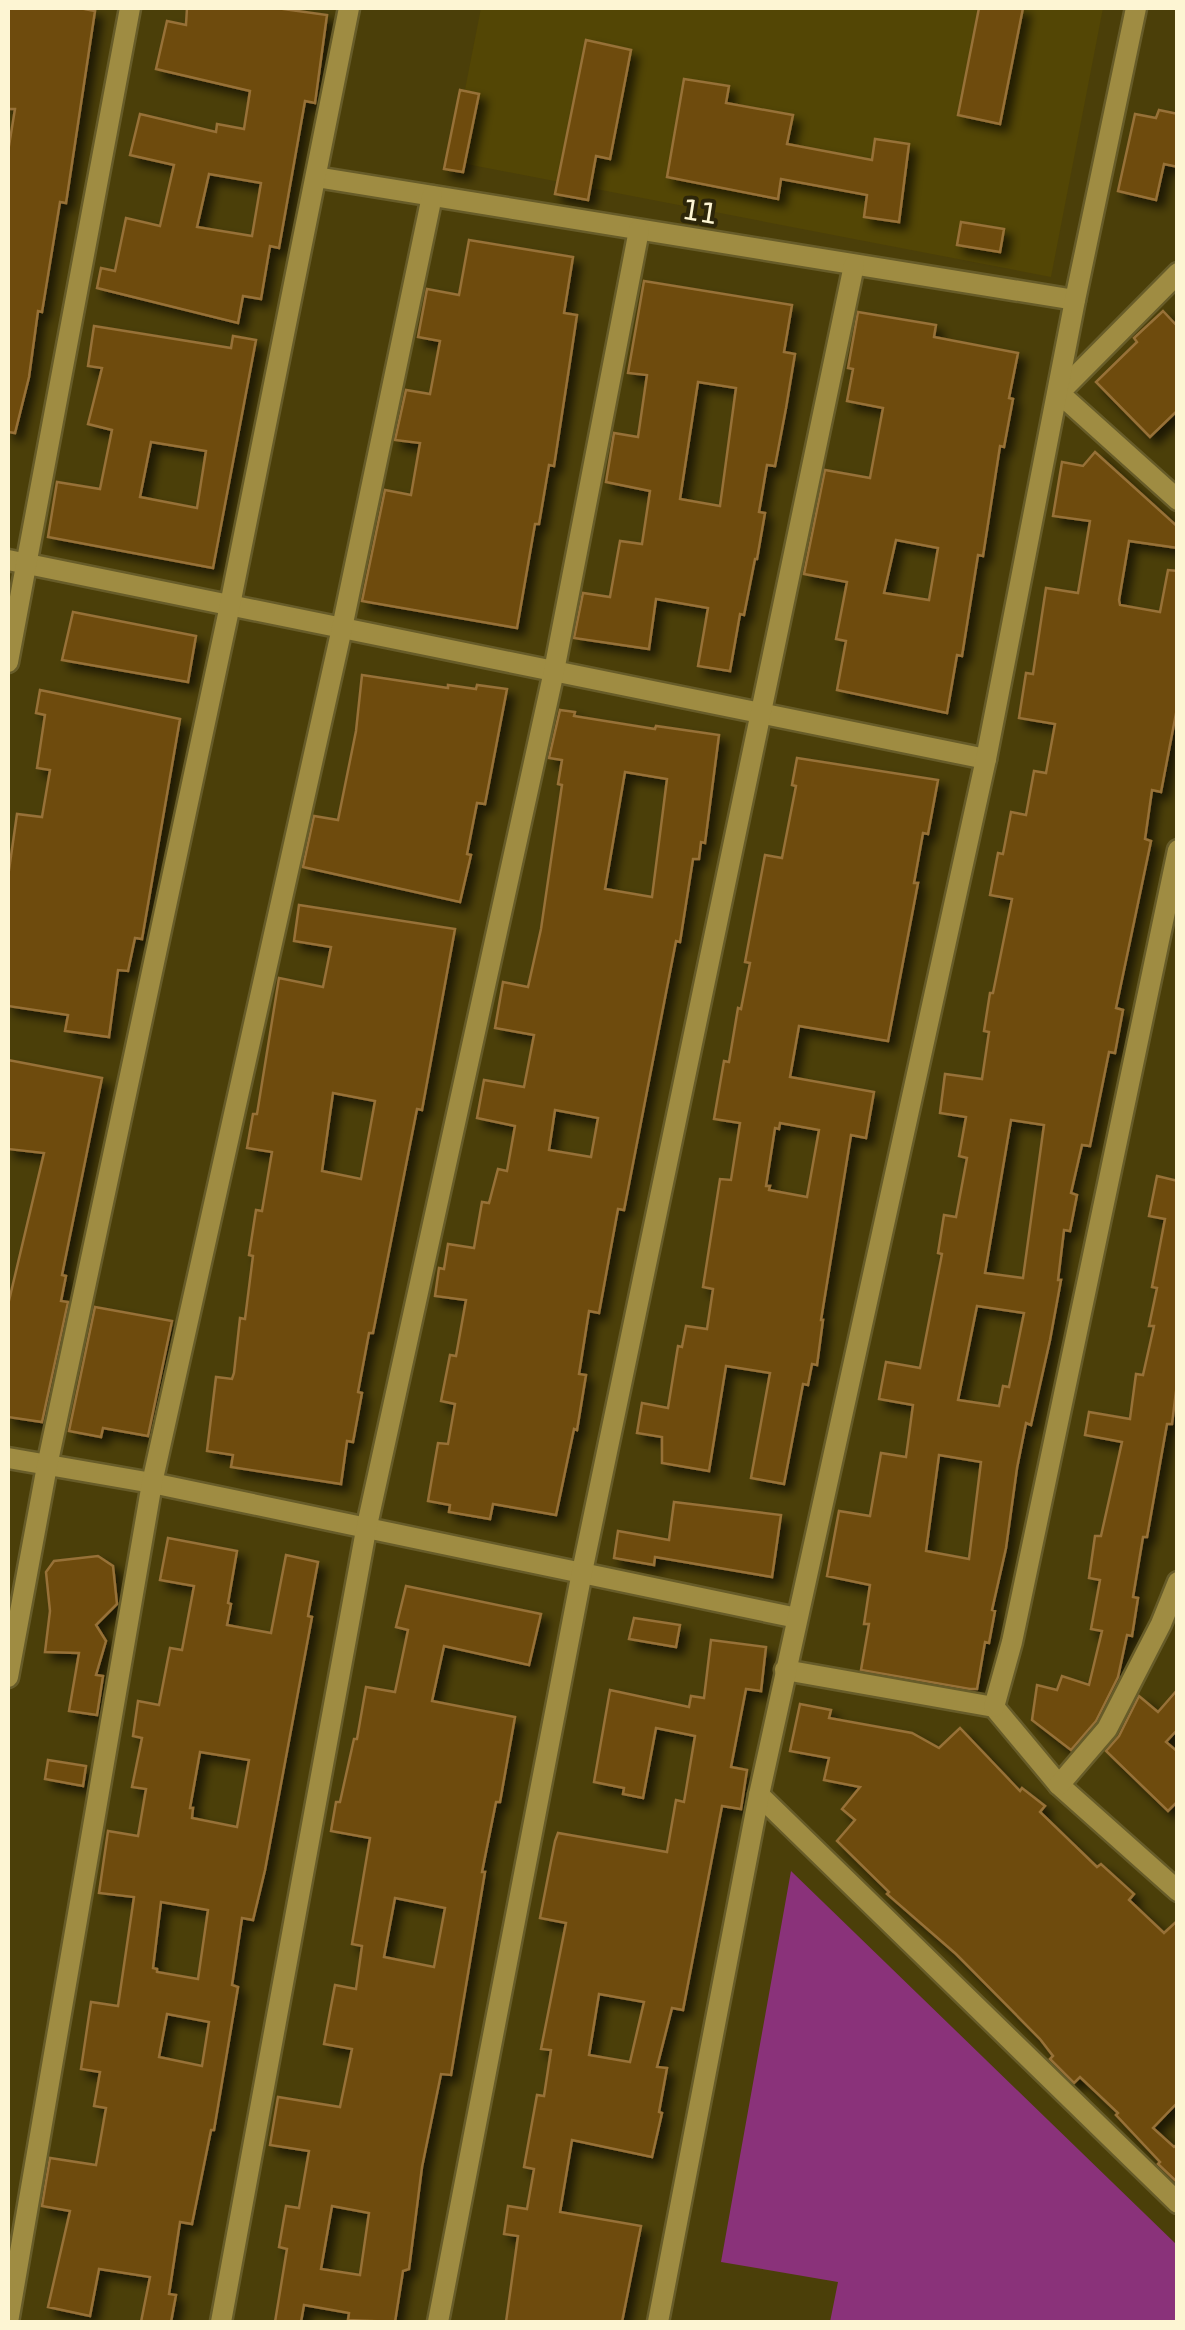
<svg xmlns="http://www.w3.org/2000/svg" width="1185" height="2330" font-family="'DejaVu Sans',sans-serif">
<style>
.built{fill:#534605}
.green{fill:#8a327a}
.building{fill:#6e4b0a;stroke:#977138;stroke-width:2.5;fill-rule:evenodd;filter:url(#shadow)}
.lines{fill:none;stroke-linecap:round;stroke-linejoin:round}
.street-casing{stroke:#675c29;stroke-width:25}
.street{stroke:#9f8c42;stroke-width:20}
.labels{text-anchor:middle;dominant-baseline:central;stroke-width:8;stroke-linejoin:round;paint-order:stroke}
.street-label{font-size:28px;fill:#fdf5d3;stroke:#2d260a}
</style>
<defs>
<filter id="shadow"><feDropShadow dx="7" dy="7" stdDeviation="5" flood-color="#0009"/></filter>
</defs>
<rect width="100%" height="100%" fill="#4b3f09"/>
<polygon class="built" points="481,8 1103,8 1051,277 451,161"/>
<polygon class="green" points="791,1871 1177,2245 1177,2322 830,2322 838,2282 721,2262"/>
<g class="building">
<polygon points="8,8 79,8 95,11 66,203 60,202 42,312 38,311 29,377 15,433 8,432 8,152 15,109 8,109"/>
<path d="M187,8H276L327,15L315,103L305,101L279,248L270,246L261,299L243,296L238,323L97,288L101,268L115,271L126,218L160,226L174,165L130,155L140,114L216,132L217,124L244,129L250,91L156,69L167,21L186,25ZM209,174L261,183L252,236L197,227Z"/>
<polygon points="979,8 1023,8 1000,124 958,115"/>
<polygon points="586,40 631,50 610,159 596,156 588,200 555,194"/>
<polygon points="684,79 729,86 726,103 793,115 787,144 872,160 875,139 909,144 899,222 864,217 867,195 781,179 778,199 667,177"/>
<polygon points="460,90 479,94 463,172 444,169"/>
<polygon points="1159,110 1178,114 1178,167 1164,164 1156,200 1118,191 1135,114 1156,118"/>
<polygon points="961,222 1004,229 1000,252 957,245"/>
<polygon points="469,240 573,257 564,313 577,315 571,355 554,466 549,465 539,524 535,524 517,628 362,601 385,490 411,495 420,443 395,440 406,390 430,394 440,341 418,337 427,289 459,295"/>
<path d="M644,281L792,305L784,352L795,354L786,408L775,466L767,465L759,512L765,513L757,559H755L744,615L740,614L730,671L698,666L708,608L656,599L649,649L574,638L583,593L610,597L620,541L642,544L650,491L606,482L614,433L638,437L647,375L628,373ZM698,382L736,388L720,506L680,499Z"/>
<polygon points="1163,311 1178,327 1178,410 1150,437 1096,382 1137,342 1134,338"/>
<path d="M858,312L936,325L934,337L1018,353L1009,398L1013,399L1004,447L1000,446L983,556L978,555L962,656L957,655L947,713L837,690L846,641L836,639L847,582L804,574L825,470L870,478L883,408L847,401L853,369L848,368ZM896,540L938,548L929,600L884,593Z"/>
<path d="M94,326L231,348L233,336L256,340L213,568L48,537L57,482L100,489L112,430L88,424L102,368L88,366ZM151,442L206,451L197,508L140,497Z"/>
<path d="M1095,452L1178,527V548L1129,541L1119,600L1120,605L1160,612L1168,570L1178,571V703L1161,792L1152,790L1145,839L1151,841L1116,1008L1123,1010L1115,1053L1109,1052L1090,1146L1082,1145L1071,1193L1077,1195L1070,1231L1064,1230L1058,1280H1061L1050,1340L1031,1425L1026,1423L1017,1468L1006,1548L992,1610L995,1611L989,1643L985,1642L977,1689H970L861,1670L869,1624H864L870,1585L827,1576L839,1511L870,1516L881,1453L906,1457L913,1405L879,1399L886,1362L920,1368L942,1254L938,1253L944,1215L956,1217L967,1158L959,1156L966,1117L940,1113L945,1074L982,1079L989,1032L984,1031L990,993H993L1012,899L990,895L998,853L1003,854L1011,812L1026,815L1034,771L1046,773L1055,724L1019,718L1026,673L1033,674L1046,588L1078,593L1090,521L1053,516L1062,462L1083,466ZM1011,1120L1044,1125L1023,1278L985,1273ZM977,1306L1024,1313L1009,1387L1003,1386L999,1406L958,1400ZM939,1455L981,1462L969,1559L926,1551Z"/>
<polygon points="73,612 196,636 188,682 62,660"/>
<polygon points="362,675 448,688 448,685 476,689 477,685 507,689 485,804 477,803 467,854 471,855 460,902 303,867 314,816 338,820 356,731"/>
<polygon points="40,690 180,719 142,939 135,938 128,971 118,970 109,1037 65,1031 68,1015 8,1006 8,877 17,814 42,817 50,770 37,768 45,715 36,713"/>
<path d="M560,710L575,712L574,716L655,729L656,726L719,735L705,843L701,842L699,859H693L680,942L676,941L624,1210L618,1209L599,1313L589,1311L579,1374L586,1375L577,1430L574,1429L556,1515L493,1504L490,1519L449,1512L450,1505L428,1501L438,1443L448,1444L455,1404L441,1401L450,1355L456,1356L466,1300L435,1296L439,1268L444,1269L448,1244L474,1248L482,1202L489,1203L498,1169L507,1171L515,1126L477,1118L484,1080L524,1087L534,1035L495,1028L503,982L528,987L541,929L562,785L558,784L562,760L549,758ZM625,772L667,779L652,897L605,889ZM555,1110L598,1118L591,1157L549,1150Z"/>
<path d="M797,758L938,780L928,834L923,833L914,883H918L888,1041L799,1026L790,1077L874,1092L866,1138L851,1135L821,1320H823L817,1365L812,1364L808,1385L803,1384L784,1484L751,1478L770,1373L726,1366L709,1471L662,1463V1437L637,1433L642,1403L668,1408L678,1346L682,1347L686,1326L707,1329L713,1289L703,1287L720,1179L731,1180L740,1123L714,1119L724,1061L729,1062L738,1008L741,1009L750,963L745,962L765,855L782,858L796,786L792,785ZM780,1123L819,1130L807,1197L769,1190L770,1186H766L775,1128L779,1129Z"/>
<path d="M299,905L455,929L422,1110L417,1109L373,1333H369L358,1392L362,1393L353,1442L347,1441L341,1484L231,1467L233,1455L207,1451L216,1377L232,1379L234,1373L240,1318L245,1319L253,1256L249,1255L256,1210L262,1211L272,1152L247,1148L253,1114H257L279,978L323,987L331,947L294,941ZM333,1093L375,1101L361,1179L322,1171Z"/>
<polygon points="8,1060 102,1078 62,1275 66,1276 61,1301 68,1302 42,1422 8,1417 8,1305 44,1153 8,1149"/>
<polygon points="1157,1176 1178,1181 1178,1375 1172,1424 1167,1424 1147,1537 1143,1537 1133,1597 1138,1598 1132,1636 1127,1635 1118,1677 1096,1721 1071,1750 1032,1720 1037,1685 1057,1690 1062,1676 1089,1685 1102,1631 1091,1629 1100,1580 1089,1578 1095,1536 1101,1536 1122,1442 1085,1435 1089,1412 1130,1419 1136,1374 1143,1375 1154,1326 1149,1326 1157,1288 1152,1287 1165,1219 1149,1216"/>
<polygon points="95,1307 172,1321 148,1436 103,1428 101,1437 69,1431"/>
<polygon points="674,1502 781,1515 772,1577 655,1557 654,1565 614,1558 618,1531 669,1540"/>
<path d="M168,1538L237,1551L228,1603L231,1604L227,1625L271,1633L286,1555L318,1562L308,1616L312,1617L265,1870L253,1920L242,1918L232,1985L238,1987L214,2130H211L192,2224L180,2222L169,2294L176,2295L171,2322H141L150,2277L99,2269L90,2316L48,2307L70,2211L42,2206L50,2158L96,2165L106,2108L94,2106L100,2072L81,2069L91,2002L118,2006L134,1897L99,1893L108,1831L138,1836L146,1789L132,1787L142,1738L133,1736L138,1701L159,1705L170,1648L182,1650L194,1586L160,1580ZM200,1752L249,1760L237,1827L192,1818L193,1808H190ZM161,1902L208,1910L198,1979L157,1972V1969L153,1968ZM167,2014L209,2022L202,2066L159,2057Z"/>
<polygon points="98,1556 113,1566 117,1604 96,1625 106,1641 96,1675 103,1676 97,1715 69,1711 79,1653 45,1652 50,1611 46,1572 54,1561"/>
<path d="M406,1586L541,1614L529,1665L444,1646L432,1701L515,1717L500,1802H496L482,1872H485L451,2075L441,2074L422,2167L409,2269L403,2271L395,2322L348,2320L349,2313L304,2305L301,2322H275L287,2249L279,2247L286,2206L299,2208L309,2151L270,2145L278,2097L340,2107L352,2049L324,2044L335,1985L356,1989L362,1946L352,1944L370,1838L331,1831L336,1802H340L354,1739H357L366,1687L395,1692L408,1630L396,1627ZM395,1898L445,1908L434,1967L384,1957ZM332,2206L369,2213L360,2275L321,2269Z"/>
<polygon points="634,1618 680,1625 676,1647 629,1639"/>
<path d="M711,1640L766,1647L761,1691L746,1689L731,1767L747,1770L741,1809L722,1806L683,2010L672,2008L657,2067L667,2068L659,2112L662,2113L652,2157L572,2140L560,2212L641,2226L622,2322H506L518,2236L504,2234L508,2206L527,2209L534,2169L524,2167L537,2095L544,2096L551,2050L541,2049L566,1923L540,1918L555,1841L558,1833L667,1852L676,1800L684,1802L695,1736L656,1728L643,1798L623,1794L624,1788L594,1782L610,1690L689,1707L691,1696L704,1698ZM599,1994L644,2002L630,2062L589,2055Z"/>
<polygon points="1178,1689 1178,1729 1166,1742 1178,1752 1178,1801 1168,1811 1106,1751 1119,1736 1139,1696 1158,1712"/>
<polygon points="800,1704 831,1710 829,1718 912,1733 939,1748 960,1728 1020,1791 1022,1788 1045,1806 1040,1812 1097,1867 1101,1864 1134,1894 1129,1900 1164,1933 1178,1920 1178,2102 1153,2128 1174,2147 1178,2144 1178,2183 1158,2164 1160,2162 1116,2115 1118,2113 1080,2077 1074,2083 1050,2059 1053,2056 1040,2039 956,1954 887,1894 889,1892 837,1841 855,1820 842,1809 860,1787 824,1780 829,1758 790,1751"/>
<polygon points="48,1760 86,1766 83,1786 45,1779"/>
</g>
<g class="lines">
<defs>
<g id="street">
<polyline points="316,177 1075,300"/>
<polyline points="1178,273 1059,393 1178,500"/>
<polyline points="8,560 986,759"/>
<polyline points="8,662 130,8"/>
<polyline points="8,1458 152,1483 797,1618"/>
<polyline points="785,1670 994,1707 1059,1785 1178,1891"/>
<polyline points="8,1677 47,1466 230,605 349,8"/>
<polyline points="994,1707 1012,1642 1178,850"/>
<polyline points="1059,1785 1107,1729 1161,1624 1178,1582"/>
<polyline points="759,1795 1178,2203"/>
<polyline points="8,2322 152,1483 342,628 432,196"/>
<polyline points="221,2322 366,1530 554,671 639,230"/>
<polyline points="438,2322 582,1572 854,265"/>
<polyline points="658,2322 759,1795 986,759 1075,300 1136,8"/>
</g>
</defs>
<use href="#street" class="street-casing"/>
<use href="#street" class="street"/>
</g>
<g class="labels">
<g class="street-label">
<text transform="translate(700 212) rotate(9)">11</text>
</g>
</g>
<rect width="1185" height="2330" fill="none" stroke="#fdf5d3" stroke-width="20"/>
</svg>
